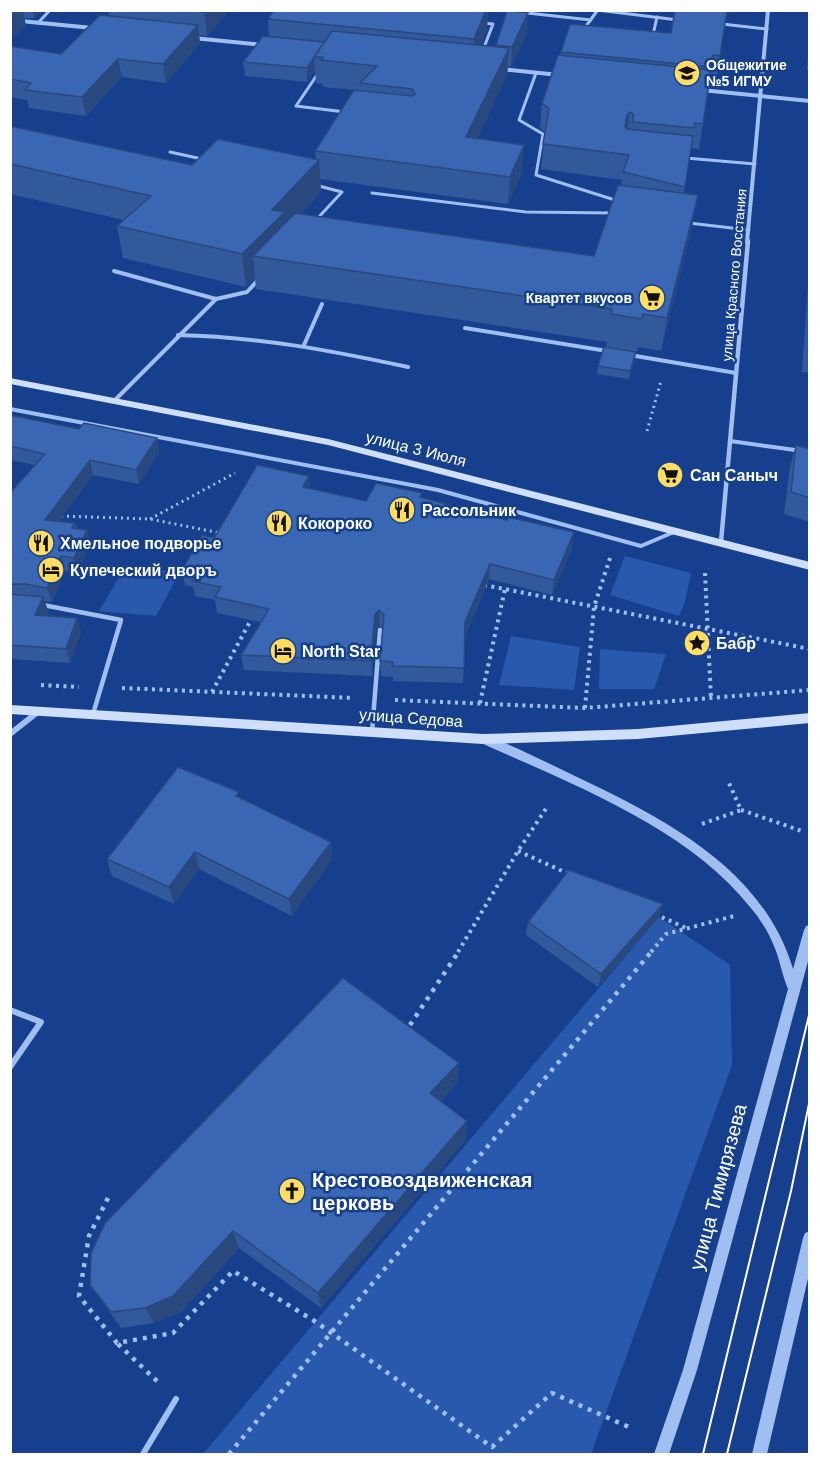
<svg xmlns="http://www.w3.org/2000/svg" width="820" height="1465" font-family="Arial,sans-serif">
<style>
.green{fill:#2859ac}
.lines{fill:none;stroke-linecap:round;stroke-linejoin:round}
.path-far2{stroke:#a0bef0;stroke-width:3;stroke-dasharray:2 4;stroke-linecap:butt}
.path-far1{stroke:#a0bef0;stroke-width:4;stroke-dasharray:3 4.5;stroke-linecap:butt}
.path{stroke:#a0bef0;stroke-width:4.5;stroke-dasharray:4 6;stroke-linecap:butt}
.service-far3{stroke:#a0bef0;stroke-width:3}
.service-far2{stroke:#a0bef0;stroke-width:4}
.service-far1{stroke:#a0bef0;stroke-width:4.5}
.service{stroke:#a0bef0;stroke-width:6}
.minor-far2{stroke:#a0bef0;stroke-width:4}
.minor-far1{stroke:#a0bef0;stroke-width:4.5}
.minor{stroke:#a0bef0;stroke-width:6}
.tertiary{fill:#a0bef0;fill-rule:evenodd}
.secondary{fill:#cedefb;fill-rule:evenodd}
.tram{stroke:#fff;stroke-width:2}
.wall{fill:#32599b}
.shaded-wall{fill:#29487e}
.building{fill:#3a67b4;stroke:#29487e;stroke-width:1.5}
.labels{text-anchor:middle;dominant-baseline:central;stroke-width:5;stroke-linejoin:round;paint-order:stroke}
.far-poi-label{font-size:14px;font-weight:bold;fill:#fff;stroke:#16408d;text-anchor:start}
.far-street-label{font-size:14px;fill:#fff;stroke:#16408d}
.street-label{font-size:16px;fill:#fff;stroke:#16408d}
.poi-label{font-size:16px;font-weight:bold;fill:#fff;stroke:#16408d;text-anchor:start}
.near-poi-label{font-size:20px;font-weight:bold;fill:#fff;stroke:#16408d;text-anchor:start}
.near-street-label{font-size:20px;fill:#fff;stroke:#16408d}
</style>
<rect width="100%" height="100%" fill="#16408d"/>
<g class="green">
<polygon points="625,556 691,573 685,602 679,616 610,595"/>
<polygon points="126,566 180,572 156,616 99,611"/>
<polygon points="511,636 580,647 574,690 499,685"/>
<polygon points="600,649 666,654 654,689 599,689"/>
<polygon points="659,917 730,965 732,1065 591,1454 203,1454"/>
</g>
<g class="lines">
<g class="path-far2">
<polyline points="647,431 661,381"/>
<polyline points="61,516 150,519 220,533"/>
<polyline points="150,519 235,473"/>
</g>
<g class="path-far1">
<polyline points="705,573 711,698"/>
<polyline points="484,585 810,649"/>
<polyline points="41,685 79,687"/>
<polyline points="122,688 354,698"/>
<polyline points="212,692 253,616"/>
<polyline points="395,700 585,708 810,690"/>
<polyline points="480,703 505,589"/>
<polyline points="585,708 594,607 610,558"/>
<polyline points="741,810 802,831"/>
<polyline points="702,824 741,810 729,783"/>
<polyline points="518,851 569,874"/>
<polyline points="655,914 686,928"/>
<polyline points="458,952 518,851 547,807"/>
<polyline points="651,952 666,934 734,916"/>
</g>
<g class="path">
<polyline points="410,1025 459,951"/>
<polyline points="108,1198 89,1236 79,1296 117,1343 173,1333 233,1271 316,1322 492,1447 552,1393 631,1428"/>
<polyline points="118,1344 160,1384"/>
<polyline points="229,1454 652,951"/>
</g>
<g class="service-far3">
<polyline points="597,10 678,20"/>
<polyline points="507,16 509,11 591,20"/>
<polyline points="38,23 50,10"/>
<polyline points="483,23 493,24 483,50"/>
<polyline points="722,24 767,29"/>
<polyline points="584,29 597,11"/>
<polyline points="653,35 657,17"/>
<polyline points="319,72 296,106 345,112"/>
<polyline points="536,73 519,120 543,134 536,175 618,201"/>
<polyline points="170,152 202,159"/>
<polyline points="686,158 755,164"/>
<polyline points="315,185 342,192 316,220"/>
<polyline points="372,193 526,212 612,213"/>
<polyline points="689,223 749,230"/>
</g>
<g class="service-far2">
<polyline points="114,271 216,299"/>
<polyline points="465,328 607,351"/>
<path d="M178,335C260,337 328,350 408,367"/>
<polyline points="304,345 322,304"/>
<polyline points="630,355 736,373"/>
<polyline points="114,401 216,299 247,292 258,280"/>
<polyline points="10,409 438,490 641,546 674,532"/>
<polyline points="730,441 810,452"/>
</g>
<g class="service-far1">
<polyline points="43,605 121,620 93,714"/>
<polyline points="372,732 380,630"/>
</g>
<g class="service">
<polyline points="10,1010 41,1022 10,1067"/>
<polyline points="143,1454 176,1399"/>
</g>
<g class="minor-far2">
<polyline points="10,20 93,28"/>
<polyline points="193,38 264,45"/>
<polyline points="501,69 559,75"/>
<polyline points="701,90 810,101"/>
<polyline points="747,242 768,10"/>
</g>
<polyline class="minor-far1" points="721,542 748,241"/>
<polyline class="minor" points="10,734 39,711"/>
<g class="tertiary">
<path d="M483,735C514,745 545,762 575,776C663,818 763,868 793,969L804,930L806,926L810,925V954L697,1370L669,1454H654L683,1370L788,989C782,975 780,960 774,946C769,933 759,917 750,907C687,827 569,783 479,742L478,739L479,736Z"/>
<polygon points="810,1231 810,1270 767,1454 752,1454 803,1238 805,1233"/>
</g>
<g class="secondary">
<polygon points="10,378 328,439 810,562 810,570 328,445 10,384"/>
<polygon points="10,705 483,734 638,729 810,713 810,723 638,739 483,744 10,714"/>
</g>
<g class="tram">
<polyline points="703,1454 810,1011"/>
<polyline points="727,1454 791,1191 810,1099"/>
</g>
</g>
<g class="wall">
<polygon points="10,10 42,10 34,18 24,18 26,26 10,40"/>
<polygon points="108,10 229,10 207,36 199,35 200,43 166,83 122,77 86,116 29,108 27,100 10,97 10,46 61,54 109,16"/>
<polygon points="274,10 488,10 487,29 480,45 496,47 496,45 527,33 511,67 508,66 507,75 477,139 522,172 508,204 320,179 321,192 301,214 594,256 621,186 622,180 541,169 545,132 540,128 542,103 560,55 561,52 720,56 717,76 710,75 699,149 691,148 684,193 698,195 692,227 661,351 638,347 637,352 606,347 607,342 256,289 255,278 246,287 123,258 117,226 124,220 10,194 10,126 192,165 316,159 315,151 354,90 323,87 322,84 316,83 315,70 307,82 245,76 243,62 269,37 268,19"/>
<polygon points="810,13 810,70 807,70"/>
<polygon points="810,256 810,373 802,372"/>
<polygon points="634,360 629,379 597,374 598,366"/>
<polygon points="10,415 79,429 157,438 159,452 139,484 93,475 59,521 75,523 77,529 87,530 90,544 78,572 65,571 52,602 45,601 48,611 46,615 77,618 81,632 70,663 10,659 10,493 35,465 10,460"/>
<polygon points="796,445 810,449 810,522 784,514 790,467"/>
<polygon points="310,489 366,501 422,498 572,548 552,595 489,579 465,636 463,683 393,681 393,677 381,676 380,661 383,629 380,626 376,630 372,676 244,670 241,655 261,622 217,613 215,600 195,596 193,587 185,585 182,570 214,538"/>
<polygon points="240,798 331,842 332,859 292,916 199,869 174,904 112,876 107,859"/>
<polygon points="663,904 659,917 598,987 526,935 528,922"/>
<polygon points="459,1063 457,1083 441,1101 467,1121 465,1141 321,1308 239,1248 181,1312 154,1323 121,1328 90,1285"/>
</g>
<g class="shaded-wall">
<polygon points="17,10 23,10 26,26 10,40 10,16"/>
<polygon points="32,10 42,10 34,18"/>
<polygon points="206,10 229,10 207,36 204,12"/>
<polygon points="486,10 488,10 487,29 473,63 474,39"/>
<polygon points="528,13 527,33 511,67 512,47"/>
<polygon points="198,25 200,43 166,83 163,64"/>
<polygon points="324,42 314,57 315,70 307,82 307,68"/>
<polygon points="509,48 507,75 465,165 466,137"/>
<polygon points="118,59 122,77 86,116 82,97"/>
<polygon points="630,112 626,137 621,151 627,115"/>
<polygon points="524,145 522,172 508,204 510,177"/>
<polygon points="319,160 321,192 286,230 253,256 255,278 246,287 242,254 272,210"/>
<polygon points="698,195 692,227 661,351 667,318"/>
<polygon points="636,352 634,360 629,379 630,371"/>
<polygon points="157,438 159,452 139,484 136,470"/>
<polygon points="90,460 93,475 50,534 45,520"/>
<polygon points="309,476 310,491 303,487"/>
<polygon points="87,530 90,544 78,572 74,558"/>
<polygon points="574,532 572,548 552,595 554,580"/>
<polygon points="61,556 65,571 52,602 47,588"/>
<polygon points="490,564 489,579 464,637 465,622"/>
<polygon points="43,597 48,611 40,629 35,615"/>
<polygon points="379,610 380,626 376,630 372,676 371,661 375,614"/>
<polygon points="77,618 81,632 70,663 66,649"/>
<polygon points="331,842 332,859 292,916 289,899"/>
<polygon points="195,852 199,869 174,904 169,887"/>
<polygon points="663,904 659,917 598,987 601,974"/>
<polygon points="459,1063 457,1083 430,1114 430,1093"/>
<polygon points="467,1121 465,1141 321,1308 318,1293"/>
<polygon points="233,1231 239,1248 181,1312 154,1323 145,1308"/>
</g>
<g class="building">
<polygon points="10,10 17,10 10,16"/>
<polygon points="189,10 206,10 204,12"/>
<polygon points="274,10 486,10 474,39 268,19"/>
<polygon points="675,10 727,10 720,56 713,55 711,67 561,52 570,24 671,33"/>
<polygon points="507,11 528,13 512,47 496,45"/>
<polygon points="100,15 198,25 163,64 118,59 82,97 25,90 31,83 10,79 10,46 61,54"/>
<polygon points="332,31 509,48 466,137 524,145 510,177 315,151 354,90 412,96 415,94 412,89 360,83 377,66 321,60 323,57 314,57"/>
<polygon points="263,36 324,42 307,68 243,62"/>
<polygon points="558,55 711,70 703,124 695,123 694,128 633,122 633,114 630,112 627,115 625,126 627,129 693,136 685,187 623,172 629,155 543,144 549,109 542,103"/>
<polygon points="10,126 192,165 218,139 319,160 272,210 285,212 242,254 117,226 151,196 10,164"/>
<polygon points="618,185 698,195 667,318 643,314 642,319 611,314 612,309 253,256 295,213 594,256"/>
<polygon points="604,347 636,352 630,371 598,366"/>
<polygon points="10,415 79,429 84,423 157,438 136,470 90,460 45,520 75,523 72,528 87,530 74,558 61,556 47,588 25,584 10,584 10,493 45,454 10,446"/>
<polygon points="796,445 810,449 810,498 791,492"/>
<polygon points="257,465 309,476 303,487 366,501 376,483 422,493 420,497 507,520 508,517 574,532 554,580 490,564 465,622 464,668 392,666 393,662 380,661 384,615 379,610 375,614 371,661 241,655 269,609 215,597 221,587 192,581 197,573 182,570 202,535 214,538"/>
<polygon points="10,594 43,597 35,615 77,618 66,649 10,645"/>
<polygon points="178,767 239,792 236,796 331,842 289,899 195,852 169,887 107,859"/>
<polygon points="569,870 663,904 601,974 528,922"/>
<polygon points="343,978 459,1063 430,1093 467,1121 318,1293 233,1231 173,1296 145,1308 111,1312 90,1285 91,1253 105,1223"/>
</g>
<defs>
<symbol id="university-disc" viewBox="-11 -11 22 22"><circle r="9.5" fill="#ffde5f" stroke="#16408d"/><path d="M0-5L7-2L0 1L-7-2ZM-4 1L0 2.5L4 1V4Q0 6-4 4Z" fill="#111"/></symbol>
<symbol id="supermarket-disc" viewBox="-11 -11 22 22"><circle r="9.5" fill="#ffde5f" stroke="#16408d"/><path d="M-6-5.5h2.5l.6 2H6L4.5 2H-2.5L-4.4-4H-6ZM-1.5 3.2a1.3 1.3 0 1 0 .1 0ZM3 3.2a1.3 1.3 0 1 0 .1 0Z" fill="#111"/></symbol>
<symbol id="restaurant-disc" viewBox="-11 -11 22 22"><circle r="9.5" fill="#ffde5f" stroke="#16408d"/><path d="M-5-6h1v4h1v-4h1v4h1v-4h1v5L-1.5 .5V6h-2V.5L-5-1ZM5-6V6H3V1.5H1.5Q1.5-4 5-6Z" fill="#111"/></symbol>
<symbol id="hotel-disc" viewBox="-11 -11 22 22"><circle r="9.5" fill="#ffde5f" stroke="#16408d"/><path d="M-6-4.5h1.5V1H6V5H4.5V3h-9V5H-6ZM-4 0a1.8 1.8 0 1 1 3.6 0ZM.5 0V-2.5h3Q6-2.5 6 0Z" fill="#111"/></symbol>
<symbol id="sight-disc" viewBox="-11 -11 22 22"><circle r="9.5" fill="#ffde5f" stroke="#16408d"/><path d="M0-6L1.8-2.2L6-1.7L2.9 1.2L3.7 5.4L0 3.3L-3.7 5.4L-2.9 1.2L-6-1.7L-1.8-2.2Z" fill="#111"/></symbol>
<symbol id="church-disc" viewBox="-11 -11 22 22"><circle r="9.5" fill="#ffde5f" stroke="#16408d"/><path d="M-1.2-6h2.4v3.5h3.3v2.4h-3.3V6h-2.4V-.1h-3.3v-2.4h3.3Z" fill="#111"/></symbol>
</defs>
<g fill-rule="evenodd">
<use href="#university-disc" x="672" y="58" width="30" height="30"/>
<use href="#supermarket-disc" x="637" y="283" width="30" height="30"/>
<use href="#supermarket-disc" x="655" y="460" width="30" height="30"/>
<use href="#restaurant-disc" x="387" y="495" width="30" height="30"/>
<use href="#restaurant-disc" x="264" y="508" width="30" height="30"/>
<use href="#restaurant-disc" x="26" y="528" width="30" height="30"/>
<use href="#hotel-disc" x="36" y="555" width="30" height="30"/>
<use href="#sight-disc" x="682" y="628" width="30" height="30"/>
<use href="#hotel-disc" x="268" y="636" width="30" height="30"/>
<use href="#church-disc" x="277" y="1176" width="30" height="30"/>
</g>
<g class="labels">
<g class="far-poi-label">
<text x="706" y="65">Общежитие<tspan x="706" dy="16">№5 ИГМУ</tspan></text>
<text x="632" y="298" text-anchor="end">Квартет вкусов</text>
</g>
<g class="far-street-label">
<text transform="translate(734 275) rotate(-85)">улица Красного Восстания</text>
</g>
<g class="street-label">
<text transform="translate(416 449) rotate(14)">улица 3 Июля</text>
<text transform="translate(411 718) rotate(4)">улица Седова</text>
</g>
<g class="poi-label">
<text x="690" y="475">Сан Саныч</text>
<text x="422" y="510">Рассольник</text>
<text x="298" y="523">Кокороко</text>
<text x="60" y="543">Хмельное подворье</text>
<text x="70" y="570">Купеческий дворъ</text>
<text x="716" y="643">Бабр</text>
<text x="302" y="651">North Star</text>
</g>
<g class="near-poi-label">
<text x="312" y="1180">Крестовоздвиженская<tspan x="312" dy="23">церковь</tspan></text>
</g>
<g class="near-street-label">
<text transform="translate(718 1187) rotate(-75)">улица Тимирязева</text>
</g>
</g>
<rect width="820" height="1465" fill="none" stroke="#ffffff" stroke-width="24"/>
</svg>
